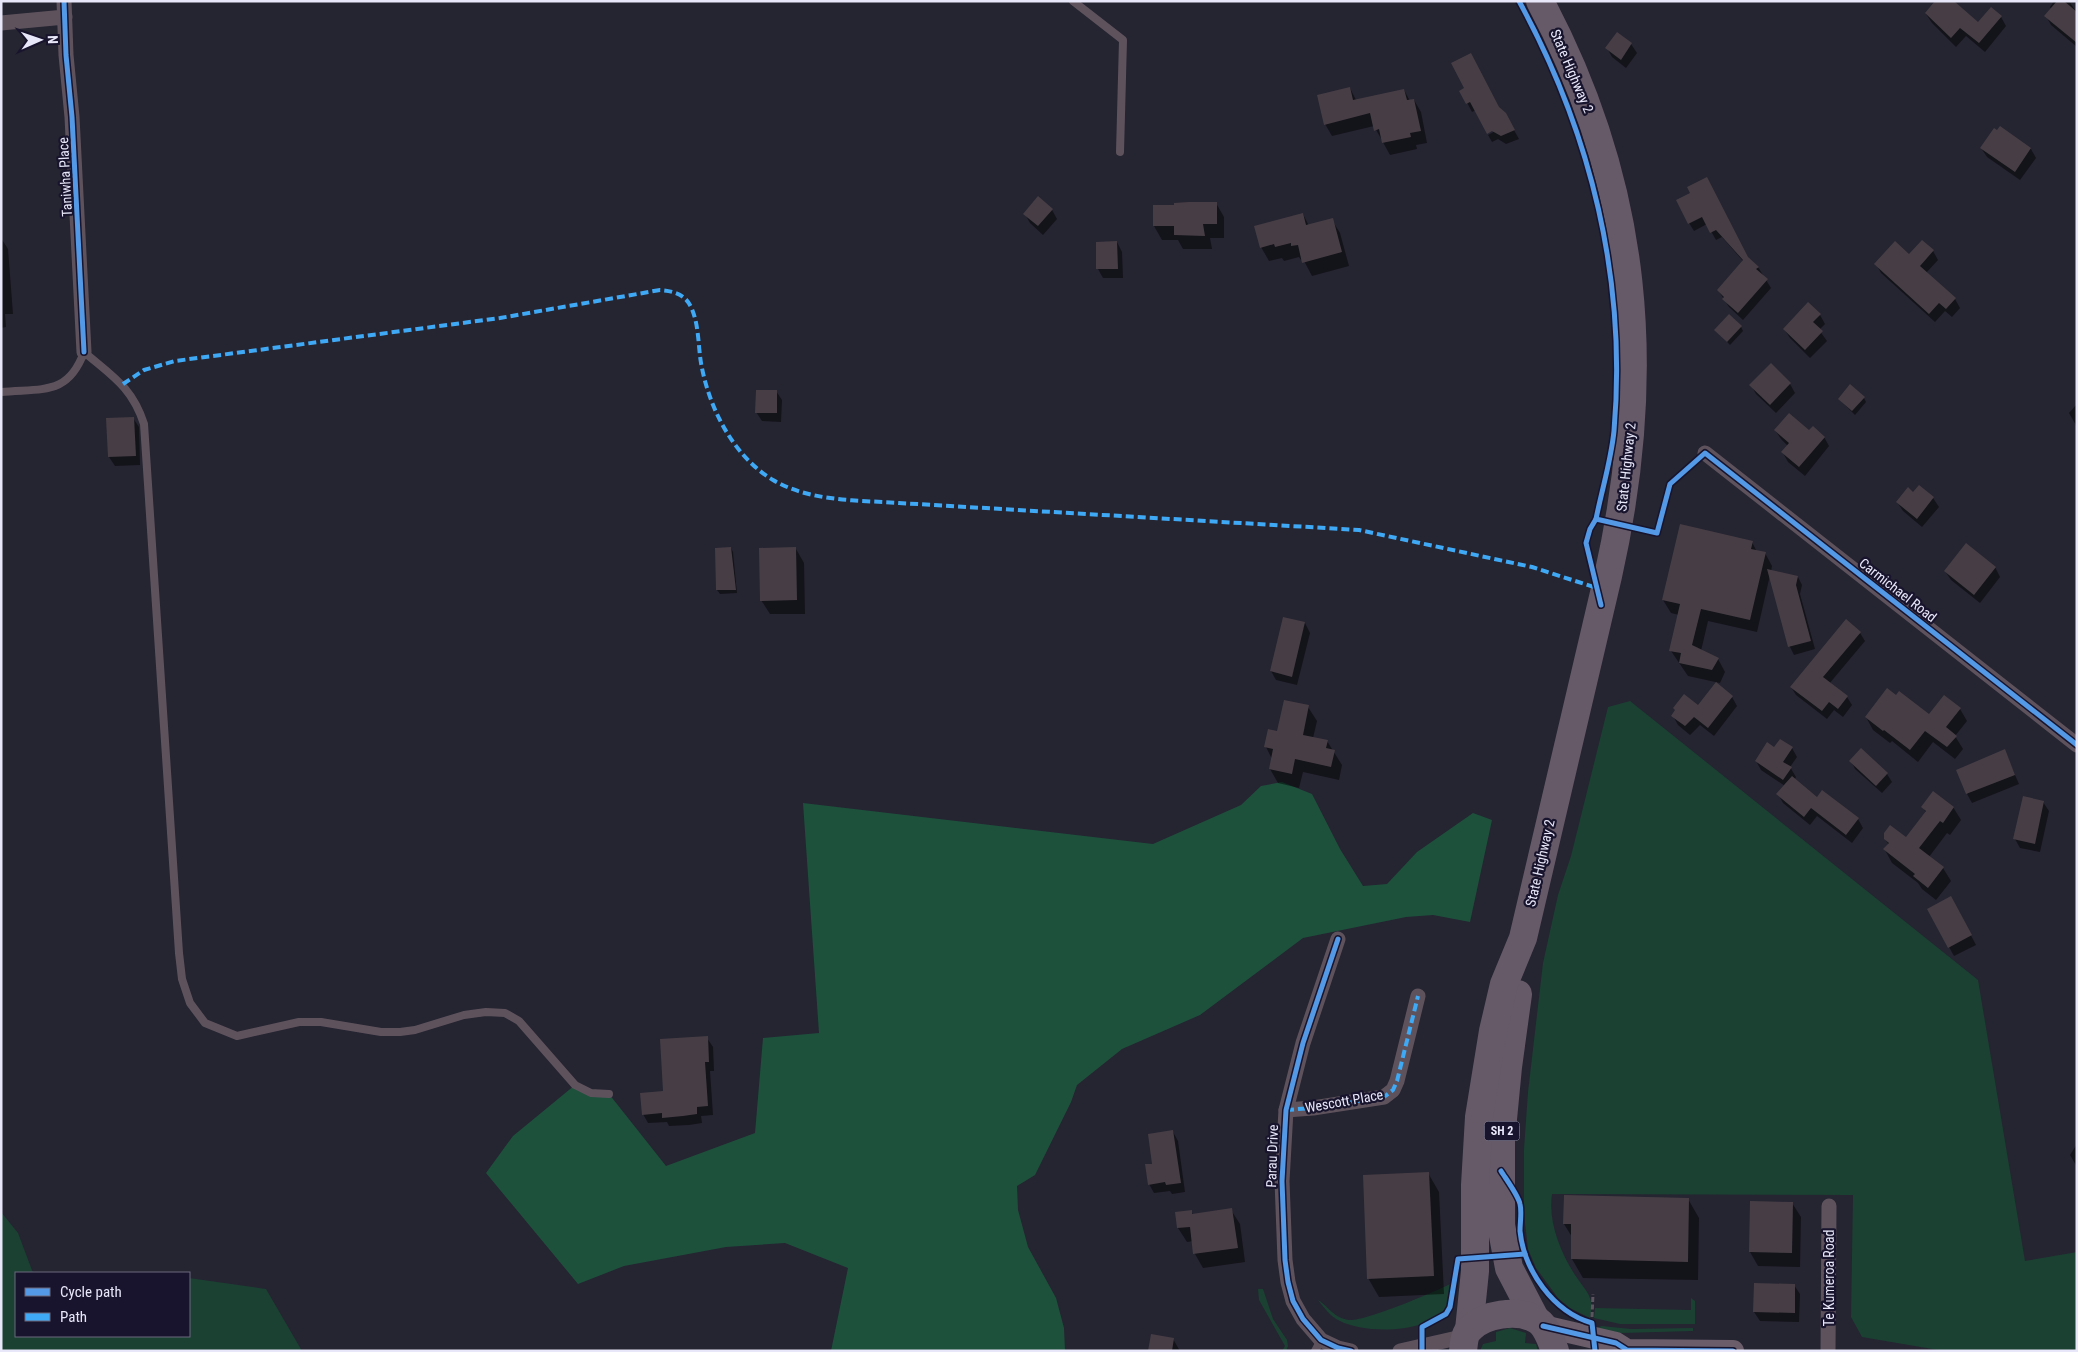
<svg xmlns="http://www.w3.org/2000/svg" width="2078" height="1352" font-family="'Roboto Condensed',sans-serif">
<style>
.green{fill:#1b4132}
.forest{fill:#1d513c}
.shadow{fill:#0007}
.building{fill:#473e45}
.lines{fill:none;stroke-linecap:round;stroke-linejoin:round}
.path{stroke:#5c555f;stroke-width:3;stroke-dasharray:5 2.5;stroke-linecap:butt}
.lane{stroke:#5e535d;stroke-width:8}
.street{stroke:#5e535d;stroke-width:15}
.secondary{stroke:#6b5e6a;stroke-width:22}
.highway{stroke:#665a68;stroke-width:28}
.quiet{stroke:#3fa9f5;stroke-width:4;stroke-dasharray:8 4;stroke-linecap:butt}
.cycleway-casing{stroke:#18142d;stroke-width:8}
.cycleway{stroke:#5399e6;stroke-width:5}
.labels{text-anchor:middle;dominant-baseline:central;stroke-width:4.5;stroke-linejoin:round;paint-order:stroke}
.shield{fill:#18142d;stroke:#aaa8bc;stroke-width:1}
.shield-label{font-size:12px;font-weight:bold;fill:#e8e7f9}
.street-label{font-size:14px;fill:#e8e7f9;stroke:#18142d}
</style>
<rect width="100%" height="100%" fill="#252431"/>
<g class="green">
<path d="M1630,701L1978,980L2025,1261L2077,1252V1351H1944L1862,1337L1851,1317L1853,1195L1552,1194C1548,1222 1560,1251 1575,1275C1580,1283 1590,1293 1591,1302C1592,1306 1591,1313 1590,1318L1570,1308L1558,1298L1536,1268L1528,1249L1524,1214V1149L1528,1092L1543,963L1558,895L1571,856L1608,707Z"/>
<polygon points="1,1212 18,1233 33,1273 16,1273 16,1336 189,1336 189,1278 266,1289 302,1351 1,1351"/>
<path d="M1450,1284C1449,1291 1450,1301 1446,1307C1430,1334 1365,1334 1340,1321C1331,1317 1324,1308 1318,1300C1329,1307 1334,1318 1349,1320C1363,1322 1435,1292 1450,1284Z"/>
<polygon points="1258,1289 1263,1289 1273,1319 1287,1340 1288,1346 1286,1351 1282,1351 1285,1346 1259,1300"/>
<polygon points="1691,1298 1695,1301 1695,1324 1620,1324 1594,1318 1595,1308 1691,1310"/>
<polygon points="1602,1326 1631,1329 1693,1328 1693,1331 1622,1333 1597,1329 1599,1327"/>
<polygon points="1510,1328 1526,1333 1525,1343 1536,1344 1538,1351 1480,1351 1483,1344 1496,1341 1496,1332"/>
</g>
<polygon class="forest" points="1282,782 1312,794 1340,849 1363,886 1387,884 1417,852 1473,813 1492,820 1470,922 1433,915 1406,917 1303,938 1200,1015 1122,1049 1077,1085 1071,1102 1035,1175 1017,1186 1018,1210 1028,1247 1056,1298 1064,1328 1065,1351 831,1351 848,1268 785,1243 726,1247 624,1266 578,1284 486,1173 513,1136 575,1085 609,1094 666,1166 755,1133 763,1038 819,1033 803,803 1153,844 1241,805 1261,786"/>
<g class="shadow">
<polygon points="2054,1 2069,1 2077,13 2077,47 2051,25 2046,16 2051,9 2050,7"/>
<polygon points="1926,14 1978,23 2001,17 2006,26 1985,52 1966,36 1956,47 1932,23"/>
<polygon points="1617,34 1631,44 1637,53 1626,68 1612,57 1607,48"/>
<polygon points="1350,88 1356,100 1404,90 1410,101 1414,100 1421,112 1427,143 1416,145 1417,149 1390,155 1374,126 1332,136 1325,124"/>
<polygon points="1461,91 1510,123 1519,139 1506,144 1498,139 1492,142 1488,135 1499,129 1476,110 1472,112"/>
<polygon points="2000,128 2031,149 2036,158 2020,180 1987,157 1981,148"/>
<polygon points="1692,194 1748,259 1758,267 1771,288 1743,320 1729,307 1718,290 1743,261 1722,237 1716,240 1707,224 1694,231 1689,223"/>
<polygon points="1216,203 1224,217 1224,238 1210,238 1212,249 1183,249 1178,240 1162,240 1154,226"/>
<polygon points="1052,210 1057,219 1043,235 1030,223 1025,214"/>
<polygon points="1303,214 1309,226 1332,220 1340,233 1349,266 1312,276 1303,259 1301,260 1299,257 1284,261 1282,258 1269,261 1261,247"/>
<polygon points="1,238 8,249 13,314 5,314 6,327 1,328"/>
<polygon points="1117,242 1122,252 1123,278 1103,278 1098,269"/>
<polygon points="1933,251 1938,260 1926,273 1955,299 1960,308 1952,317 1945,311 1935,322 1881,273 1876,264"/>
<polygon points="1820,315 1825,324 1819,330 1827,341 1810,358 1790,338 1784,329"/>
<polygon points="1741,327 1743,331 1730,345 1716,330"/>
<polygon points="1790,384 1795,393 1776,413 1756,394 1751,385"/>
<polygon points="776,391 782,400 781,422 762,421 756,412"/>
<polygon points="1864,398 1866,402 1855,415 1839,399"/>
<polygon points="2077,404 2077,427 2069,413"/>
<polygon points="133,418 139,427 140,465 115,466 109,457"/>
<polygon points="1775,430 1809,432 1824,437 1829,446 1805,476 1788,462 1783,453 1788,446 1781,439"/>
<polygon points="1919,486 1933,498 1939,507 1922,527 1903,511 1897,502 1913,493"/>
<polygon points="1752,542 1757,552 1765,553 1772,566 1771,571 1798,577 1802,585 1800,594 1815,649 1794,655 1790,647 1770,575 1757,632 1708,621 1701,651 1718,659 1725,672 1720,683 1688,676 1671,651 1679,615 1671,613 1663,600"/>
<polygon points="731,548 733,552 737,593 720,594 717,590"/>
<polygon points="796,549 804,563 805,614 770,614 761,600"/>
<polygon points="1995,567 2000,577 1980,603 1951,580 1945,571"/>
<polygon points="1305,623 1310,633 1297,685 1276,680 1271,671"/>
<polygon points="1860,633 1865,641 1829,684 1847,697 1852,705 1843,717 1834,710 1827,719 1796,695 1791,687"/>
<polygon points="1732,697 1737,706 1714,736 1700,725 1690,735 1678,725 1673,716"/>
<polygon points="1308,707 1317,721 1313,738 1327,741 1342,765 1339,780 1303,772 1299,788 1278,783 1270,769 1272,759 1266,747 1278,733"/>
<polygon points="1960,709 1967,721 1955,736 1963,749 1955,759 1933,742 1918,762 1892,741 1890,743 1873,730 1866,717 1929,716"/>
<polygon points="1792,748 1797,757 1790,767 1796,777 1794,780 1817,799 1858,819 1863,828 1852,843 1817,816 1810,825 1783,803 1778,794 1785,786 1761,770 1756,761 1775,749"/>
<polygon points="1861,750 1887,774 1892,782 1882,793 1855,769 1851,761"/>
<polygon points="2004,750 2019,784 1972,803 1967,794"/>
<polygon points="2043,802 2049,811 2040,852 2020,848 2015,839"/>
<polygon points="1923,807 1953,807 1961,820 1950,835 1947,833 1929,857 1943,868 1951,881 1936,900 1922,889 1918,883 1892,863 1885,850 1889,845 1885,839 1906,839 1926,813"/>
<polygon points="1956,907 1976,945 1954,956 1949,947"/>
<polygon points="707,1038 713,1047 714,1071 710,1071 713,1115 701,1116 702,1123 689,1125 669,1126 667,1122 648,1123 643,1114 664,1093"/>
<polygon points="1173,1132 1178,1141 1185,1192 1172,1194 1170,1191 1154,1193 1149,1184 1154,1165"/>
<polygon points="2077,1144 2077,1167 2070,1155"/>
<polygon points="1428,1173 1439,1192 1444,1294 1379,1297 1368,1278"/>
<polygon points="1688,1199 1699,1218 1698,1280 1583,1278 1572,1259 1572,1237 1564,1224"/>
<polygon points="1792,1203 1801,1217 1800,1267 1758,1266 1750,1252"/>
<polygon points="1231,1210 1240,1224 1245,1262 1203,1268 1195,1254 1193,1241 1187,1242 1178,1228 1176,1213 1191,1211 1193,1215"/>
<polygon points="1755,1284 1794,1285 1800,1294 1799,1322 1760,1321 1754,1312"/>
<polygon points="1173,1339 1180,1351 1149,1351"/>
</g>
<g class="building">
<polygon points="1935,1 1954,1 1978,22 1991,7 2002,16 1979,43 1960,28 1951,38 1925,13"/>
<polygon points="2057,1 2064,1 2077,12 2077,43 2044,16"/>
<polygon points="1617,32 1632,43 1621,60 1605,48"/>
<polygon points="1471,53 1499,107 1506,113 1515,130 1501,136 1492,131 1487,134 1470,102 1466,104 1459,91 1464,88 1451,63"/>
<polygon points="1350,87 1353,100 1404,89 1407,100 1414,99 1421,131 1410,133 1411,137 1382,143 1379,129 1374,131 1370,113 1324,125 1317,95"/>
<polygon points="2000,126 2031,148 2015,172 1980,148 1994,128 1997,130"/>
<polygon points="1707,177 1748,257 1759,267 1756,269 1768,279 1738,313 1722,299 1724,297 1717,290 1743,260 1716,230 1710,233 1702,217 1688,224 1676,200 1690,193 1687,187"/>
<polygon points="1038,196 1053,209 1038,226 1023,214"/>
<polygon points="1189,202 1217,202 1217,224 1203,224 1205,236 1174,235 1174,226 1153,226 1153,205 1174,205 1174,203"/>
<polygon points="1303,213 1306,225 1333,218 1342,252 1302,263 1298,245 1291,246 1291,243 1275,247 1274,244 1260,248 1254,226"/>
<polygon points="1922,240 1934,250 1920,266 1956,298 1946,309 1939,303 1929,314 1874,264 1895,241 1909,254"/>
<polygon points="1117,241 1118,269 1096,269 1096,242"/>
<polygon points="1808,302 1821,314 1813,322 1823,331 1805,350 1783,329"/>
<polygon points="1729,314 1742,326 1727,342 1714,330"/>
<polygon points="1771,363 1791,383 1770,405 1749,385"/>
<polygon points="1850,384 1865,397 1852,411 1838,399"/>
<polygon points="756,390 777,390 777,413 755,413"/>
<polygon points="1789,413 1809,430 1813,426 1825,437 1799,467 1781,452 1789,443 1774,430"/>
<polygon points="134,417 136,456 108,457 106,418"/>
<polygon points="1919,485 1934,497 1917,519 1896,502 1908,487 1913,492"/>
<polygon points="1680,524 1753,541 1751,549 1766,552 1750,620 1701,609 1692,645 1719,658 1712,670 1679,663 1681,653 1669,651 1680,604 1662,600"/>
<polygon points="1966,543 1996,567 1974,595 1944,571"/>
<polygon points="731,547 736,590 716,590 715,548"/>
<polygon points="796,547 797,600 760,601 759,548"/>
<polygon points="1767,569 1798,576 1796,585 1811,641 1788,647"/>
<polygon points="1283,617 1305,622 1292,677 1270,671"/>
<polygon points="1846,619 1861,632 1823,677 1848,696 1838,709 1829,702 1822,711 1790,687"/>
<polygon points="1716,682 1733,696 1708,728 1694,717 1685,726 1671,716 1675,710 1673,708 1684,694 1698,705"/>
<polygon points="1887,688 1896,695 1899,691 1929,714 1944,695 1961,708 1946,727 1957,736 1947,747 1925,731 1910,750 1884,730 1883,731 1865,717"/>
<polygon points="1284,700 1309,705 1303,735 1328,740 1326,748 1335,750 1331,767 1295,759 1292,774 1269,769 1273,749 1264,747 1268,729 1277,731"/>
<polygon points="1780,739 1793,747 1783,762 1792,767 1783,780 1755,761 1767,742 1774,747"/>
<polygon points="1861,748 1888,773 1876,786 1849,761"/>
<polygon points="2005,749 2015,775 1966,794 1956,770"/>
<polygon points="1792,776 1817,797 1822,790 1859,818 1846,835 1811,808 1804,817 1776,794"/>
<polygon points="1933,791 1954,807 1943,823 1940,821 1919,848 1944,867 1928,888 1913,876 1915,874 1883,849 1889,843 1884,839 1884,833 1890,825 1906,837 1926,811 1921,807"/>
<polygon points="2023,796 2044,801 2035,844 2013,839"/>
<polygon points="1951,896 1972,935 1948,948 1927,909"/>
<polygon points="708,1036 709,1062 705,1062 708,1106 697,1107 697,1114 683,1116 662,1118 662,1113 642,1115 640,1093 663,1091 660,1039"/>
<polygon points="1173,1130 1181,1183 1166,1185 1165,1182 1148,1185 1145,1164 1152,1164 1148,1134"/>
<polygon points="1429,1172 1434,1276 1367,1279 1363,1175"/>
<polygon points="1564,1195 1689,1198 1688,1262 1571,1259 1571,1224 1563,1224"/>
<polygon points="1750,1201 1793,1202 1792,1253 1749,1252"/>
<polygon points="1232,1208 1238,1248 1193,1254 1190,1227 1177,1228 1175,1212 1192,1210 1192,1214"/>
<polygon points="1754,1283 1795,1284 1795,1313 1753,1312"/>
<polygon points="1151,1334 1174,1338 1172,1351 1148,1351"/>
</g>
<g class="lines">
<polyline class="path" points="1592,1317 1593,1294"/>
<g class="lane">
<polyline points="1073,1 1123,40 1120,152"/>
<path d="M1,392C42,388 68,396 84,352C112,376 132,387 144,424L179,953L182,979L190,1003L205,1023L237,1036L299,1022H321L381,1032H400L415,1030L464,1015L486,1012L505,1013L519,1021L575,1085L591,1093L609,1094"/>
<polyline points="1315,1351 1321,1340"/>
</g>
<g class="street">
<polyline points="64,1 66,55 72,117 84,352"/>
<polyline points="1,23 65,17"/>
<polyline points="1705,453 2077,745"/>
<polyline points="1338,939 1303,1043 1286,1110 1282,1181 1285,1260 1288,1282 1293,1301 1303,1319 1321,1340 1338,1348 1351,1351"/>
<polyline points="1286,1110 1313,1108 1384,1097 1393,1090 1397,1081 1418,996"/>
<polyline points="1400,1351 1466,1336"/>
<polyline points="1828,1351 1829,1206"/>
</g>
<polyline class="secondary" points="1543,1326 1616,1343 1627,1350 1733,1351"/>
<g class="highway">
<polyline points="1518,994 1508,1067 1501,1140 1501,1225 1509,1268 1535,1318"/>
<path d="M1469,1330L1475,1271V1185L1479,1117L1493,1031L1504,984L1523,938L1608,576C1654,372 1639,187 1540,1"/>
<path d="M1463,1351C1464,1344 1464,1334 1470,1329C1484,1314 1517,1309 1535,1319C1546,1324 1551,1340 1555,1351"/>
</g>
<g class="quiet">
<path d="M123,384L144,370L175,361L500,318L660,290C673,291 685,294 691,307C699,324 698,345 701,363C709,408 733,456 773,480C811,502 857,500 899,503L1359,530L1532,567L1600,589"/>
<polyline points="1286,1110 1313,1108 1384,1097 1393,1090 1397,1081 1418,996"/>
</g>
<defs>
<g id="cycleway">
<polyline points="64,1 66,55 72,117 84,352"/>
<path d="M1519,1C1591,133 1627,280 1614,431C1611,461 1602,489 1596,519L1657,533L1670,484L1705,453L2077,745"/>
<polyline points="1596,519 1590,529 1586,543 1601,605"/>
<polyline points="1338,939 1303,1043 1286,1110 1282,1181 1285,1260 1288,1282 1293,1301 1303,1319 1321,1340 1338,1348 1351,1351"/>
<path d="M1501,1171C1506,1179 1518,1195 1520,1204C1522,1212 1520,1222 1520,1231C1524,1270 1553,1312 1592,1323L1595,1351"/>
<polyline points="1543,1326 1616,1343 1627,1350 1733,1351"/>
<polyline points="1422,1351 1422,1327 1446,1314 1450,1307 1458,1259 1525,1254"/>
</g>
</defs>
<use href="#cycleway" class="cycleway-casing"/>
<use href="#cycleway" class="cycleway"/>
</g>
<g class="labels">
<rect class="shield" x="1484.5" y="1121.5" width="35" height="19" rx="4"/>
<g class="shield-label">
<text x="1502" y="1131">SH 2</text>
</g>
<g class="street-label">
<text transform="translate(1572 71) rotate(67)">State Highway 2</text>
<text transform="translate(65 177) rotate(-93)">Taniwha Place</text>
<text transform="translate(1626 467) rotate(-84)">State Highway 2</text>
<text transform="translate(1898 590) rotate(38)">Carmichael Road</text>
<text transform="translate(1540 863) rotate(-77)">State Highway 2</text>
<text transform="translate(1344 1101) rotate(-10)">Wescott Place</text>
<text transform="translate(1272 1156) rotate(-88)">Parau Drive</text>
<text transform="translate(1829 1278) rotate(-90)">Te Kumeroa Road</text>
</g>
</g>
<rect width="2078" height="1352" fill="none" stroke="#e8e7f9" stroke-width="5"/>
<rect x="15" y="1272" width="175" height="65" fill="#18142d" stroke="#6b687f"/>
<rect x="25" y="1288" width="25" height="8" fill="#5399e6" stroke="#6b687f"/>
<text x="60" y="1297" font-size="15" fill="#e8e7f9">Cycle path</text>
<rect x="25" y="1313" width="25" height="8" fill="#3fa9f5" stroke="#6b687f"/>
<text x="60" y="1322" font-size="15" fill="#e8e7f9">Path</text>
<g transform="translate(40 40) rotate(88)" stroke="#18142d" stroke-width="4" paint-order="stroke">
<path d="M0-4L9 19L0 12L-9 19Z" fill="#e8e7f9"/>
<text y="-8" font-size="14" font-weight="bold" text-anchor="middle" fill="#e8e7f9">N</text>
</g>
</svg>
